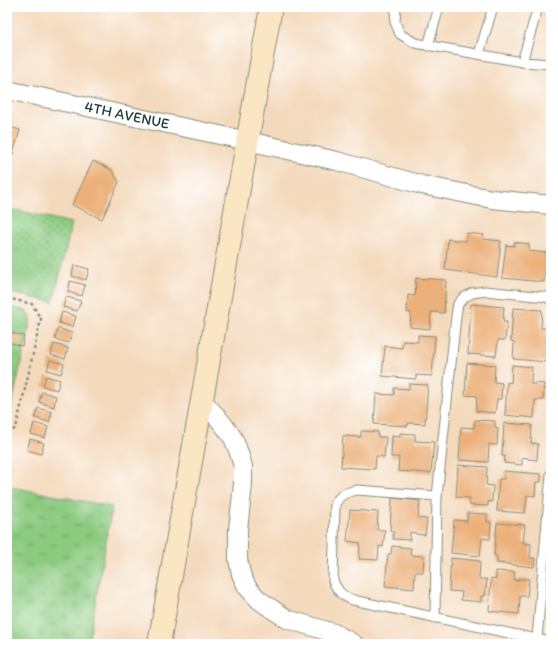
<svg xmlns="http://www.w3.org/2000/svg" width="558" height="651" font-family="Itim,sans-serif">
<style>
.grass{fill:url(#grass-tufts);stroke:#56845a}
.park{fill:url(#park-dots);stroke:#56845a}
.building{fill:#ecb07a}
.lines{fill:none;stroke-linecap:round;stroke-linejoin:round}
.service-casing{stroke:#8a8c78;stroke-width:11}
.minor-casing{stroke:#8a8c78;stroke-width:20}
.secondary-casing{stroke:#8a8c78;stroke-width:24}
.path{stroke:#8a8c78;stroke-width:2.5;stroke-dasharray:3 3;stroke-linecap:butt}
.service{stroke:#fff;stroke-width:9}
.minor{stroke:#fff;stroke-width:18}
.secondary{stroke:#fbe6c4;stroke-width:22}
.labels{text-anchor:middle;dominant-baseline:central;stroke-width:4;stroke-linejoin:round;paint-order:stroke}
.street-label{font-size:15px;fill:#1f3d34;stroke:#fff}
</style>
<defs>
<pattern id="grass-tufts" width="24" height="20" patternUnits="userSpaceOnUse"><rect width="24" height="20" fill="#8cca80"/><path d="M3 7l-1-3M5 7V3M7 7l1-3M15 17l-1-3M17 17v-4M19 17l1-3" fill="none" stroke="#72a56a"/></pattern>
<pattern id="park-dots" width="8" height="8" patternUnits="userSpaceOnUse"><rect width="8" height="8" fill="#8cca80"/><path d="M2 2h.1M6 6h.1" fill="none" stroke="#72a56a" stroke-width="1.8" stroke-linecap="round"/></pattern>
</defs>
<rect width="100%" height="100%" fill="#fff"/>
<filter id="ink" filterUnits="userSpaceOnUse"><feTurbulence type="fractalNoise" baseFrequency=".025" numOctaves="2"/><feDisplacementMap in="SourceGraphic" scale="8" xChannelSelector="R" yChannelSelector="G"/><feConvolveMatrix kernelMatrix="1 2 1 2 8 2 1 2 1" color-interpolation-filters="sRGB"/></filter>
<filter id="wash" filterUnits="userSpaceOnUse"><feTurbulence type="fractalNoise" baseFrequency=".012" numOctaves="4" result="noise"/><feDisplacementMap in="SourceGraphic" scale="16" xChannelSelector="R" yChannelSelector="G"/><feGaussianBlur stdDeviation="0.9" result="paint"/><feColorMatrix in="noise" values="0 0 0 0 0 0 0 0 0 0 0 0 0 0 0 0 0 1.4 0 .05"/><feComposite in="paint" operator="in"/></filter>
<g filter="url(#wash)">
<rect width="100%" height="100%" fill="#f4dabd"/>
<g class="grass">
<polygon points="7,306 26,311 31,319 8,422 7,422"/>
<polygon points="7,486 112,507 88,644 7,644"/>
</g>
<polygon class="park" points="7,208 72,223 53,302 7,292"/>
<g id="blocks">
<g class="building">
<polygon points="7,126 20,130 13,154 10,153 7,162"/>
<polygon points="93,161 112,170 119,182 102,219 72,205"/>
<polygon points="7,167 12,169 7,186"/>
<polygon points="467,233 484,235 483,239 501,241 497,277 445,270 448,239 466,241"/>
<polygon points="514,242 529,244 529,251 547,253 544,282 502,278 506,245 514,246"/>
<polygon points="74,265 89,269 86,280 72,276"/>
<polygon points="416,278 446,280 444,313 431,312 430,329 410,327 411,313 407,312 408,295 415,296"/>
<polygon points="70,281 85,285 82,296 68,292"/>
<polygon points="66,297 81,301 77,311 63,307"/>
<polygon points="471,304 504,307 503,322 507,322 505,340 498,340 496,356 468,354"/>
<polygon points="513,308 542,310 541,328 548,328 547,344 549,344 548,362 513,359 514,342 511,341"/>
<polygon points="62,312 76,316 73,327 59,323"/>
<polygon points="58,328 72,333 69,343 55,339"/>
<polygon points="8,332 24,336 22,346 7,342"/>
<polygon points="418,335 435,336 432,376 416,375 416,379 382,376 385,346 402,348 403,341 418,342"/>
<polygon points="54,344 68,348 65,359 51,355"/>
<polygon points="50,360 64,364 61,374 47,370"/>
<polygon points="467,363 495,365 494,382 502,383 501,399 497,399 495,413 476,411 477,396 465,395"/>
<polygon points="512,365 532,367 531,384 535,384 535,383 544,384 543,400 535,400 534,418 505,415 507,382 511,383"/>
<polygon points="46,376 60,380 57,390 43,386"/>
<polygon points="409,384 428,385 425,424 408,423 408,426 374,424 376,394 394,395 394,388 409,389"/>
<polygon points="42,392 56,396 54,407 39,402"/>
<polygon points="38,408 52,412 49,422 35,418"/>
<polygon points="475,420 495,421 495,427 498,428 497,445 489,444 488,462 459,460 461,427 474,428"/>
<polygon points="34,423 48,427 45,438 31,434"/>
<polygon points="504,423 532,425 531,443 538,444 537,460 528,459 528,458 522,457 522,465 504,463 505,456 502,456"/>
<polygon points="361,431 378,432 378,437 386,437 384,457 376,456 375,469 341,467 343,436 361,437"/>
<polygon points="400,433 415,434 415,441 434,442 431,473 398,471 399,457 391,457 392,436 400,437"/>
<polygon points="30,439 44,443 41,454 27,450"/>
<polygon points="458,465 487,467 486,485 493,486 492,502 488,501 488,506 469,505 470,498 456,497"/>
<polygon points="504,471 541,474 541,482 536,482 535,496 527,495 525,513 497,511 499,479 504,479"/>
<polygon points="392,498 420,501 418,518 427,519 425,535 416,534 416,533 410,532 410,540 393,539 393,531 390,531"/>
<polygon points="350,510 378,512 377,530 385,530 383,547 379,546 378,560 359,559 360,543 347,541"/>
<polygon points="467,513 487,514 487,522 491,522 490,539 482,538 480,556 451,553 454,520 467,521"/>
<polygon points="497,523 525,525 523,543 531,544 530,558 535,558 534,567 497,563 497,556 494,556"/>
<polygon points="392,546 411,548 410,555 424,556 423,572 415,572 414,589 385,586 388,554 391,554"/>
<polygon points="451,558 480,561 479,579 487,579 485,596 481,596 481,602 461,600 462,592 449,591"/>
<polygon points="496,571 515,572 514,580 518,581 518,579 529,579 527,596 520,596 519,614 489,611 491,578 496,579"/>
</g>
</g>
</g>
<g filter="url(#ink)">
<use href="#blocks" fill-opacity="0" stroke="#8a8c78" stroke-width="1"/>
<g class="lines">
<defs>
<g id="service">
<polyline points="396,7 395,22 400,34 415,43 522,62 551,64"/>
<polyline points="428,46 439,7"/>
<polyline points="479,54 493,7"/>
<polyline points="522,62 538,7"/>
<path d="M437,496L357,490C346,493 341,493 335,504L333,581C339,593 341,595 353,600L551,642"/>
<polyline points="435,618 437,496 456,316 458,304 463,298 472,293 485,291 546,297 551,300"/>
<polyline points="537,639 551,474"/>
</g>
<g id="minor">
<polyline points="7,90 248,141 337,161 422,185 492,199 551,205"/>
<polyline points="202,400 223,424 233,438 238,450 243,466 243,484 238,530 238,559 241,574 247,587 259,600 272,609 287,619 334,633 354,644"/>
</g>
<polyline id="secondary" points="159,644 271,7"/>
</defs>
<use href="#service" class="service-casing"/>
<use href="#minor" class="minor-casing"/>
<use href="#secondary" class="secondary-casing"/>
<polyline class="path" points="7,298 32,304 41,319 16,428 7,434"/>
<use href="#service" class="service"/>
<use href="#minor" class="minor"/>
<use href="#secondary" class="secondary"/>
</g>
</g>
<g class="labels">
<g class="street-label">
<text transform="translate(127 115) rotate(12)">4TH AVENUE</text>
</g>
</g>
<rect width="558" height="651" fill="none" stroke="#fff" stroke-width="24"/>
</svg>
